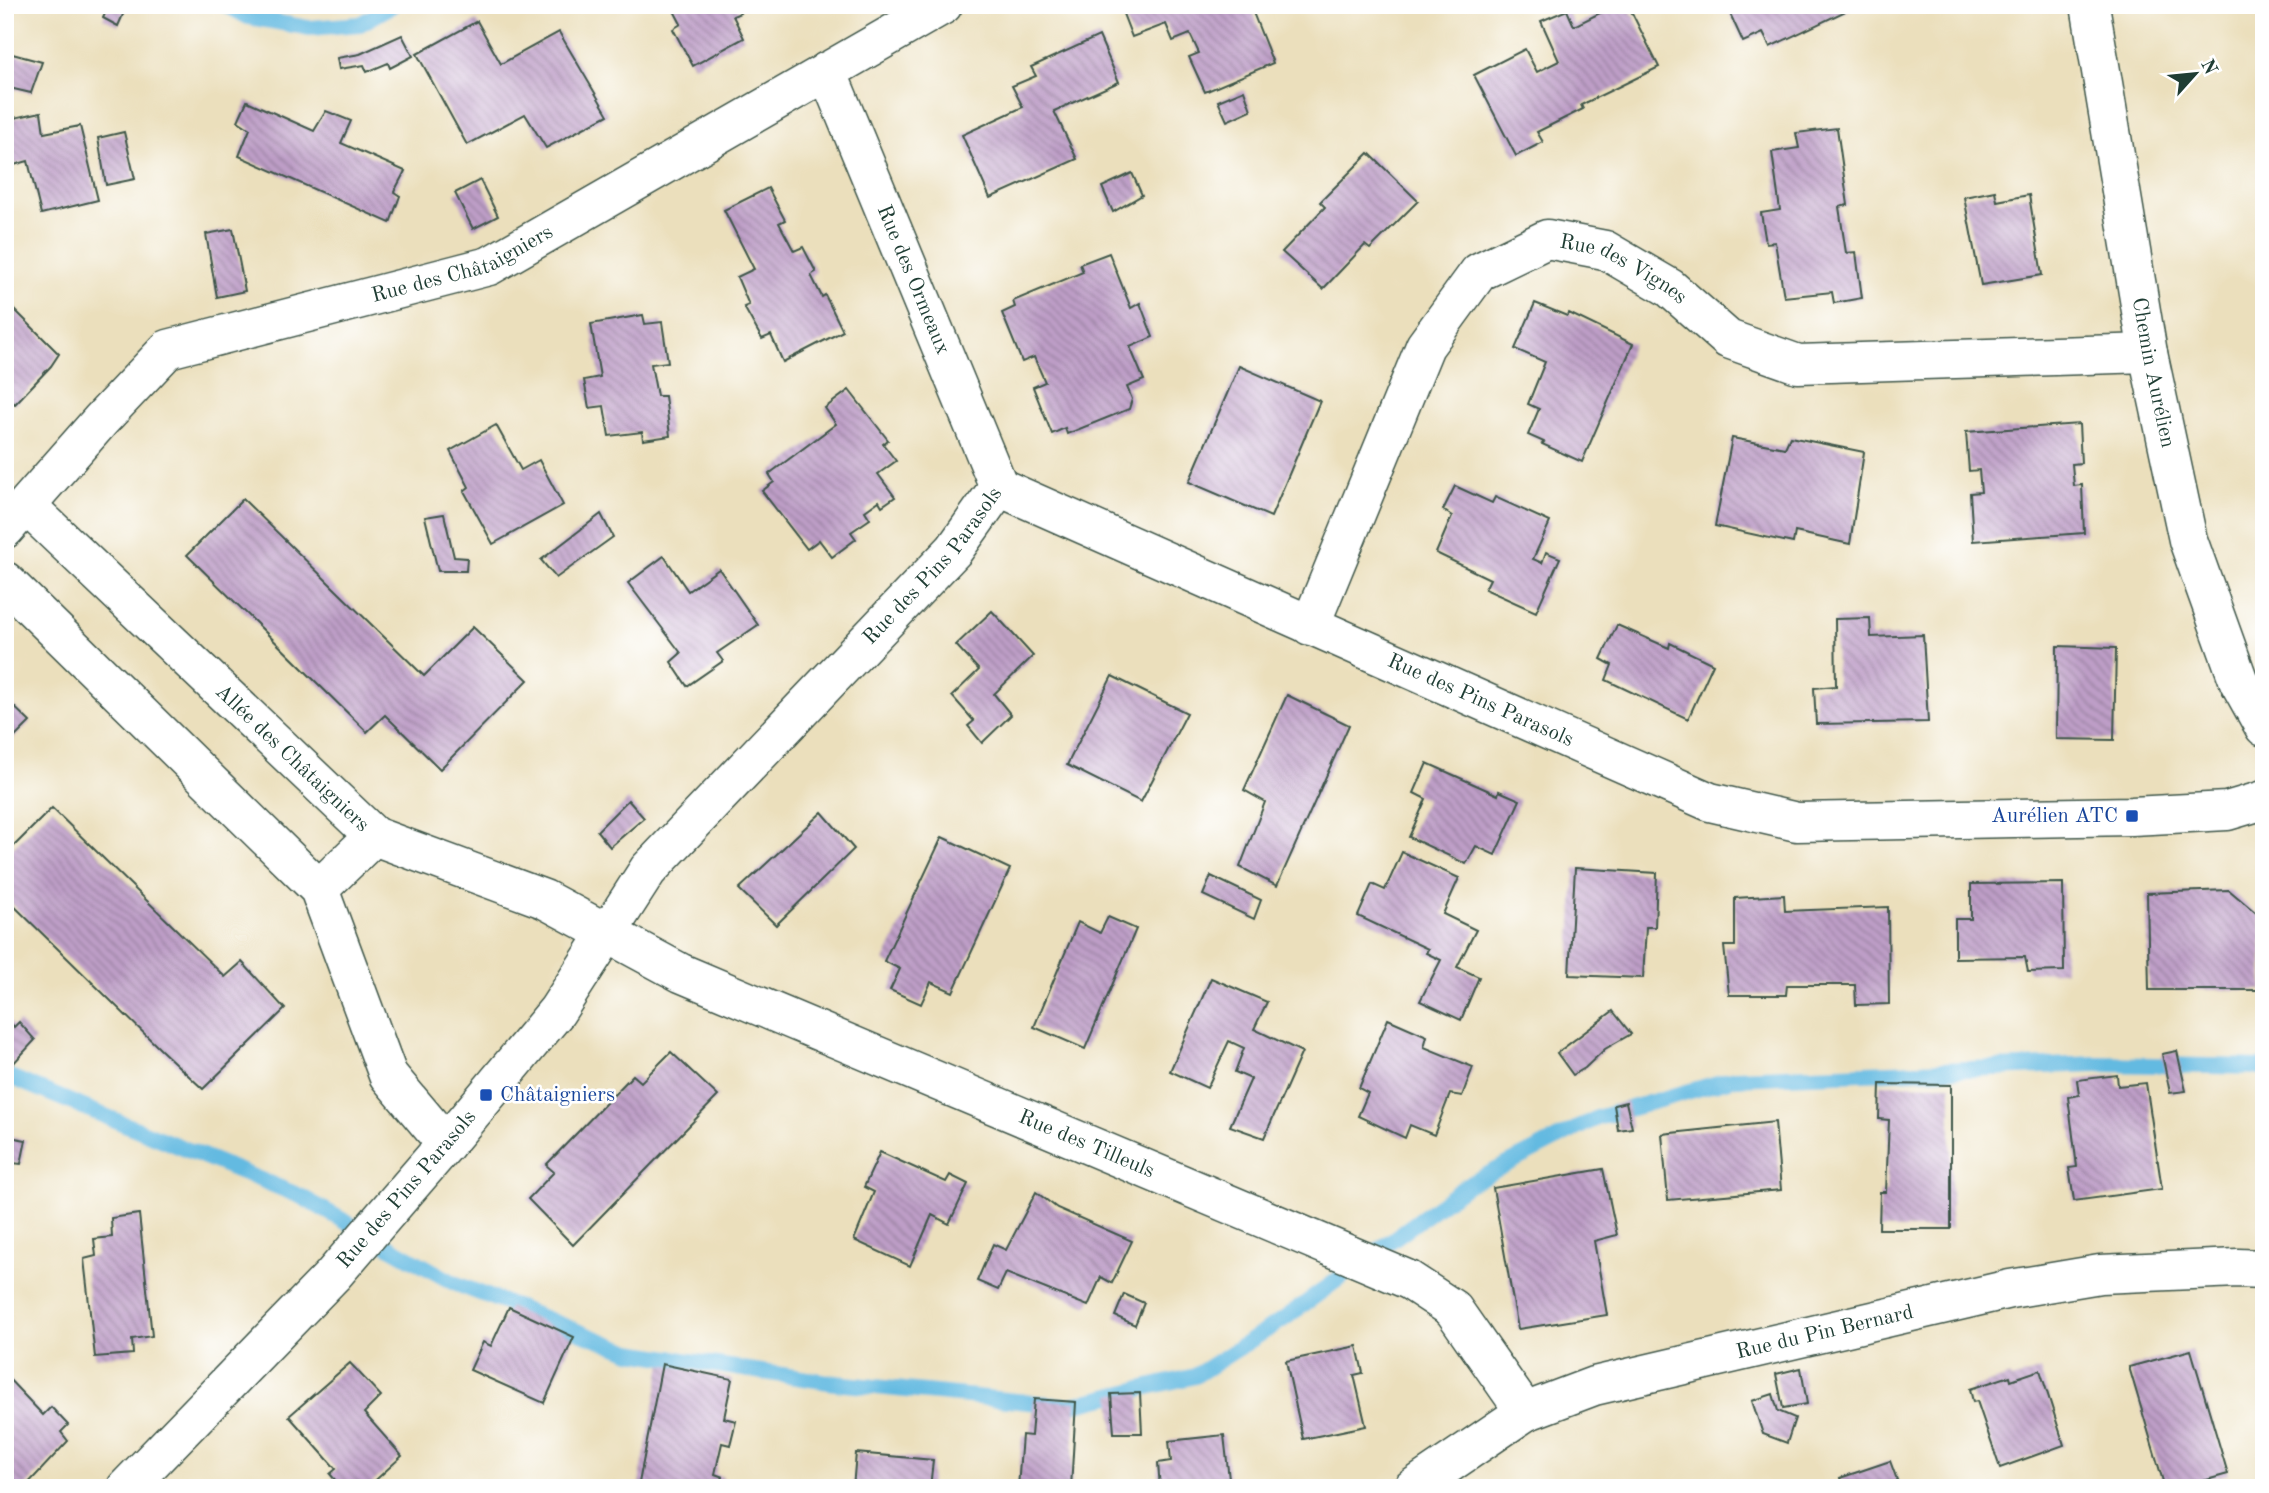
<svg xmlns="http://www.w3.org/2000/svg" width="2269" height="1493" font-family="'Old Standard TT',serif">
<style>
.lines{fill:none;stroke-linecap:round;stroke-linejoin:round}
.stream{stroke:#64bae1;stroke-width:16}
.building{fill:url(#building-back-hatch)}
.minor-casing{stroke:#3e5548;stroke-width:41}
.minor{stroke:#fff;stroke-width:38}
.transit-dot{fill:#1a4fb4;stroke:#fff;stroke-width:2.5}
.labels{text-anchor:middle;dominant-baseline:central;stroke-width:5;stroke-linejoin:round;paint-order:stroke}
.street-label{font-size:21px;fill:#1f3d34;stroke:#fff}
.transit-label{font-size:21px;fill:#164399;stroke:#fff;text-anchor:end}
</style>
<defs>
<pattern id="building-back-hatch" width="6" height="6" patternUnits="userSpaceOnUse" patternTransform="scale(1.75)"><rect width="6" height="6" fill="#be9ec7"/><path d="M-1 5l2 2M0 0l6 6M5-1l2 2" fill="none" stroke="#9a82a2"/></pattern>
</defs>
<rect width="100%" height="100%" fill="#fff"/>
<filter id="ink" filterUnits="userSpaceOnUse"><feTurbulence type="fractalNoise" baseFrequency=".0143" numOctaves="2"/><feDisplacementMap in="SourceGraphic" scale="14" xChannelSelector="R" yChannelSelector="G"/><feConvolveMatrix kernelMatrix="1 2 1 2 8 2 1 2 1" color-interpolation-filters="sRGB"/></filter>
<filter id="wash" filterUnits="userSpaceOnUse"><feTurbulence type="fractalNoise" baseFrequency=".00686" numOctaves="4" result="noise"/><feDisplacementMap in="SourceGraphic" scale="28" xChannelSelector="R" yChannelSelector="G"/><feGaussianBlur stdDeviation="1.57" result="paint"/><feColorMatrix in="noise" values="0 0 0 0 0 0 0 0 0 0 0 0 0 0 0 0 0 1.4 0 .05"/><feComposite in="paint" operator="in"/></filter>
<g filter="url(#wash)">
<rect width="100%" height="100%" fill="#ebdfbc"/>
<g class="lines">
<g class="stream">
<polyline points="226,5 248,17 309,28 360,24 393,5"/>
<polyline points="5,1075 300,1196 454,1283 631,1352 835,1383 1068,1406 1195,1376 1284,1319 1467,1185 1597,1118 1735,1078 2098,1064 2264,1067"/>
</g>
</g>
<g id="blocks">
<g class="building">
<polygon points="109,5 118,5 125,10 118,26 103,18"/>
<polygon points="671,5 736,5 740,13 733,16 744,38 693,66 673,29 681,24"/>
<polygon points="1250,5 1273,63 1205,92 1189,57 1199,53 1190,34 1173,41 1166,24 1132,37 1120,6"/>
<polygon points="1616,5 1628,5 1659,67 1581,105 1583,109 1537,132 1543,142 1516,156 1474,75 1525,49 1537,72 1559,61 1541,21 1567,10 1574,26"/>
<polygon points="1726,5 1851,5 1852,8 1770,47 1763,33 1743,42"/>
<polygon points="477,21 501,64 559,32 608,115 546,148 525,114 467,145 417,54"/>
<polygon points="402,35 413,56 390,68 388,63 367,72 364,65 339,69 337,58 360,54"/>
<polygon points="1099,36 1119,82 1054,111 1077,159 990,198 962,135 1023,107 1012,86 1036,76 1031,67"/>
<polygon points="5,52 42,62 31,93 5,87"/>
<polygon points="1244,90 1251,110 1227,121 1218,101"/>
<polygon points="247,101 314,131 326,111 351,121 341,143 405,171 394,192 400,196 390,223 239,156 250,129 238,121"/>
<polygon points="41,112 44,133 80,126 98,200 41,214 28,161 14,165 5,136 5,120"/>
<polygon points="1837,128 1848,205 1839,207 1846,253 1856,252 1862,298 1834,303 1832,292 1784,297 1775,242 1766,243 1761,213 1780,210 1772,152 1799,148 1796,133"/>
<polygon points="124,132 135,179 106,185 98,138"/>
<polygon points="1369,153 1418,201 1370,249 1365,245 1323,289 1282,252 1325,207 1320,202"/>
<polygon points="1132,173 1142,195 1113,212 1102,187"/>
<polygon points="480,180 498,216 473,229 455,193"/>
<polygon points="768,188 785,220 779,223 794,251 803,247 816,272 811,275 822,297 825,295 843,331 783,362 771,335 762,339 744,307 749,305 737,277 754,269 724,210"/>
<polygon points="1995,191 1997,201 2029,195 2042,275 1981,285 1964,197"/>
<polygon points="233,229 245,291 217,297 206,234"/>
<polygon points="1109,253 1131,308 1140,303 1153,337 1130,347 1144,380 1127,387 1132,399 1129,409 1067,434 1065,428 1052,434 1033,387 1045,382 1034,357 1022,362 1002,313 1015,307 1013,301 1083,272 1080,264"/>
<polygon points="5,300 59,354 51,366 15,404 5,395"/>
<polygon points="1535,303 1567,316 1569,313 1633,344 1582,462 1542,444 1544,442 1528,435 1539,409 1528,404 1545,362 1515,349"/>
<polygon points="643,315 645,324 662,322 668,362 651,364 657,396 665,396 670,436 643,440 642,432 609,436 604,406 589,408 584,380 600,377 591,324"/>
<polygon points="1239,366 1320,401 1271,517 1189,482"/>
<polygon points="849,390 888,440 883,444 896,461 878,474 895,497 882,506 879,501 865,511 870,519 851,532 856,539 832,557 819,540 807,549 762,491 774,482 769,474 836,424 825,408"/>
<polygon points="2079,424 2081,463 2072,464 2074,486 2082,485 2084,533 1973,541 1970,493 1981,492 1979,470 1969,471 1966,432"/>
<polygon points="496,425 521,470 539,460 563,505 493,544 464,491 469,487 450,451"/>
<polygon points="1790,437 1864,452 1850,544 1795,532 1793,543 1715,526 1732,438 1785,448"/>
<polygon points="1455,486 1492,503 1495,497 1550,522 1533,559 1542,563 1546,552 1560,558 1536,612 1485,589 1490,579 1436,553 1452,516 1443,510"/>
<polygon points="243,499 424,676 473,627 528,680 440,769 385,715 367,732 187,555"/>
<polygon points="444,514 454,557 467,558 466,571 438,571 425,517"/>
<polygon points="601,514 613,537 556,578 541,560"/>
<polygon points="664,556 688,591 719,569 758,625 717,653 723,661 687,686 671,662 681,653 628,583"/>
<polygon points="992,611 1033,656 994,694 1011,715 982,743 968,726 974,721 952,696 979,670 956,645"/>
<polygon points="1870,618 1871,637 1923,635 1928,722 1816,724 1814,688 1836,686 1835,619"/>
<polygon points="1617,625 1669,648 1670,643 1713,664 1688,719 1606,680 1612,665 1601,659"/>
<polygon points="2057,646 2116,648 2114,740 2056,739"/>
<polygon points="1112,676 1187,713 1141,802 1067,765"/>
<polygon points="1287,695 1349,725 1277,886 1240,867 1265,802 1244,790"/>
<polygon points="5,698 30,722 5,747"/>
<polygon points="1427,763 1498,795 1499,791 1520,800 1495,855 1476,846 1466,864 1409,837 1426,799 1414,793"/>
<polygon points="628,800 644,818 610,847 597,831"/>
<polygon points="52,808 225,977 242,962 285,1009 203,1089 161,1050 5,897 5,855"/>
<polygon points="822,812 854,849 776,925 739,889"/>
<polygon points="942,837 1010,869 953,992 931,982 921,1004 890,990 900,969 884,961"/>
<polygon points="1402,852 1459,878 1443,914 1476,930 1457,967 1479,977 1461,1020 1420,1001 1441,960 1426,953 1428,949 1358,916 1372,884 1385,890"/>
<polygon points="1575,868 1657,873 1655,927 1646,927 1643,978 1569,975"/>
<polygon points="1211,876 1261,900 1254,919 1203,895"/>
<polygon points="2063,883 2064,971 2028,972 2025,957 1955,958 1955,919 1971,919 1971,884"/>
<polygon points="2229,890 2261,917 2263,990 2149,990 2147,893"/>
<polygon points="1784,895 1785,911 1888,907 1889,1004 1856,1005 1855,985 1787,985 1786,995 1729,995 1724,946 1735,946 1735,898"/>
<polygon points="1108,917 1136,929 1085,1049 1034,1027 1078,922 1100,933"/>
<polygon points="1211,978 1267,1002 1254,1029 1302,1052 1264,1138 1230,1126 1251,1079 1235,1072 1244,1048 1229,1041 1207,1088 1170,1071"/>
<polygon points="1613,1011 1631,1034 1605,1049 1585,1068 1573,1075 1557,1053"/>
<polygon points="5,1016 14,1027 19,1022 35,1040 11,1066 5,1059"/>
<polygon points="1388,1019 1427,1036 1424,1047 1473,1067 1462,1096 1450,1094 1434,1135 1410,1125 1405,1138 1358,1116 1368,1093 1359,1088"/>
<polygon points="2177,1051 2186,1091 2170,1093 2162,1054"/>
<polygon points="671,1052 718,1096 573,1245 528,1199 554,1172 546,1165 633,1075 641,1082"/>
<polygon points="2117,1075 2118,1086 2146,1083 2162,1189 2074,1201 2069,1168 2077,1167 2068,1097 2079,1095 2077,1080"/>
<polygon points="1880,1084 1951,1085 1951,1229 1879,1229 1880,1192 1886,1192 1889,1120 1879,1119"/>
<polygon points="1626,1102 1632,1128 1618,1130 1614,1105"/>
<polygon points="1775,1122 1781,1190 1668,1200 1662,1134"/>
<polygon points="5,1136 26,1140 21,1164 13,1163 6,1196"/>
<polygon points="880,1152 946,1182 950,1175 968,1184 949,1224 932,1215 910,1266 854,1240 874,1192 864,1187"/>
<polygon points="1603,1169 1617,1235 1594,1241 1607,1315 1518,1329 1493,1188"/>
<polygon points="1036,1192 1057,1208 1132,1241 1112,1283 1101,1277 1088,1306 1006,1273 998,1290 977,1281 993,1244 1006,1250"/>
<polygon points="139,1214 152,1336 132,1339 133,1354 95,1357 84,1259 96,1256 94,1239 112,1237 111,1218"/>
<polygon points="1124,1294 1144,1303 1135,1325 1115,1316"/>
<polygon points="509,1307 574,1337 544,1403 470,1370 483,1342 491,1346"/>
<polygon points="1357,1346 1363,1373 1354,1375 1366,1426 1303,1439 1286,1361"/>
<polygon points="2191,1350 2228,1474 2178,1488 2165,1488 2129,1367"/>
<polygon points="350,1363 381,1396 364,1413 402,1456 367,1488 342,1488 330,1474 336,1469 289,1416"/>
<polygon points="662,1364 732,1379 724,1418 736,1421 730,1445 722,1443 715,1474 723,1477 721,1488 638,1488"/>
<polygon points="1801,1368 1807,1404 1783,1408 1776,1374"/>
<polygon points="2040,1370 2064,1445 2000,1468 1977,1401 1973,1402 1970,1389 2010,1376 2011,1380"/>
<polygon points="5,1375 43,1415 51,1407 68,1425 61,1432 68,1441 24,1488 5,1488"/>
<polygon points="1140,1393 1142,1433 1114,1433 1111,1394"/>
<polygon points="1773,1394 1778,1411 1795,1418 1787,1443 1763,1434 1752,1401"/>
<polygon points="1034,1399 1076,1402 1071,1488 1018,1488 1022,1435 1031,1436"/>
<polygon points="1224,1435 1230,1488 1160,1488 1158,1463 1171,1461 1169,1441"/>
<polygon points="856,1453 933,1460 930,1488 853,1488"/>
<polygon points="1890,1461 1900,1488 1843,1488 1840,1478"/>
</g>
</g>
</g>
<g filter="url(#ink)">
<use href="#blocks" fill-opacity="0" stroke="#3e5548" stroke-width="2"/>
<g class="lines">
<defs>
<g id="minor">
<path id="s1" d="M2090,5L2148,353L2188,540L2239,682L2264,727"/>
<path id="s2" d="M827,71L999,487"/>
<path id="s3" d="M27,506L374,836L544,899L681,973L1409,1280L1453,1309L1525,1412"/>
<path id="s4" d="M5,529L101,420L168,349L489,266L943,5"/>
<polyline points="5,581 319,889 388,1075 446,1144"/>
<path id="s5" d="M1310,626L1425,346L1479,272L1547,239L1605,250L1670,288L1728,339L1798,364L2148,353"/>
<polyline points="319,889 374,836"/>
<path id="s6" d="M126,1488L333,1275L446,1144L557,1011L648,870L954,550L999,487L1710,802L1797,822L2132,816L2227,811L2264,800"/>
<path id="s7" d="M1413,1488L1525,1412L1594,1386L2010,1289L2100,1274L2238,1268L2264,1269"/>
</g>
</defs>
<use href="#minor" class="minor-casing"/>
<use href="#minor" class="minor"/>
</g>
</g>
<g class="transit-dot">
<rect x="2125" y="809" width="14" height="14" rx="3.5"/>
<rect x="479" y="1088" width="14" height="14" rx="3.5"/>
</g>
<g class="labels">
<g class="street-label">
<text stroke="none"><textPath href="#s4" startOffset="550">Rue des Châtaigniers</textPath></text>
<text stroke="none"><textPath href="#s5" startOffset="553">Rue des Vignes</textPath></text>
<text stroke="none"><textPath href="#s2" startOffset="226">Rue des Ormeaux</textPath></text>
<text stroke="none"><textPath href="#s1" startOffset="373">Chemin Aurélien</textPath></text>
<text stroke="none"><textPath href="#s6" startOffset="1228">Rue des Pins Parasols</textPath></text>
<text stroke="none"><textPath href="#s6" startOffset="1858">Rue des Pins Parasols</textPath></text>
<text stroke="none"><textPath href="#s3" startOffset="366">Allée des Châtaigniers</textPath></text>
<text stroke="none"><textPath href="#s3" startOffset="1256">Rue des Tilleuls</textPath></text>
<text stroke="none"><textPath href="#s6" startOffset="410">Rue des Pins Parasols</textPath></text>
<text stroke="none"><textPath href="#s7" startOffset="446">Rue du Pin Bernard</textPath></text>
</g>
<g class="transit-label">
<text x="2118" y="816">Aurélien ATC</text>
<text x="500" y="1095" text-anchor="start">Châtaigniers</text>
</g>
</g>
<rect width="2269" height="1493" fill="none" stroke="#fff" stroke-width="28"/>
<g transform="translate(2195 74) rotate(63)" stroke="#ffffff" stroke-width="5" paint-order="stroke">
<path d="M0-5L12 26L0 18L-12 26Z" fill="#1f3d34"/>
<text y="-10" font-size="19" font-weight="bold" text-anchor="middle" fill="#1f3d34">N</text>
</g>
</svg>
